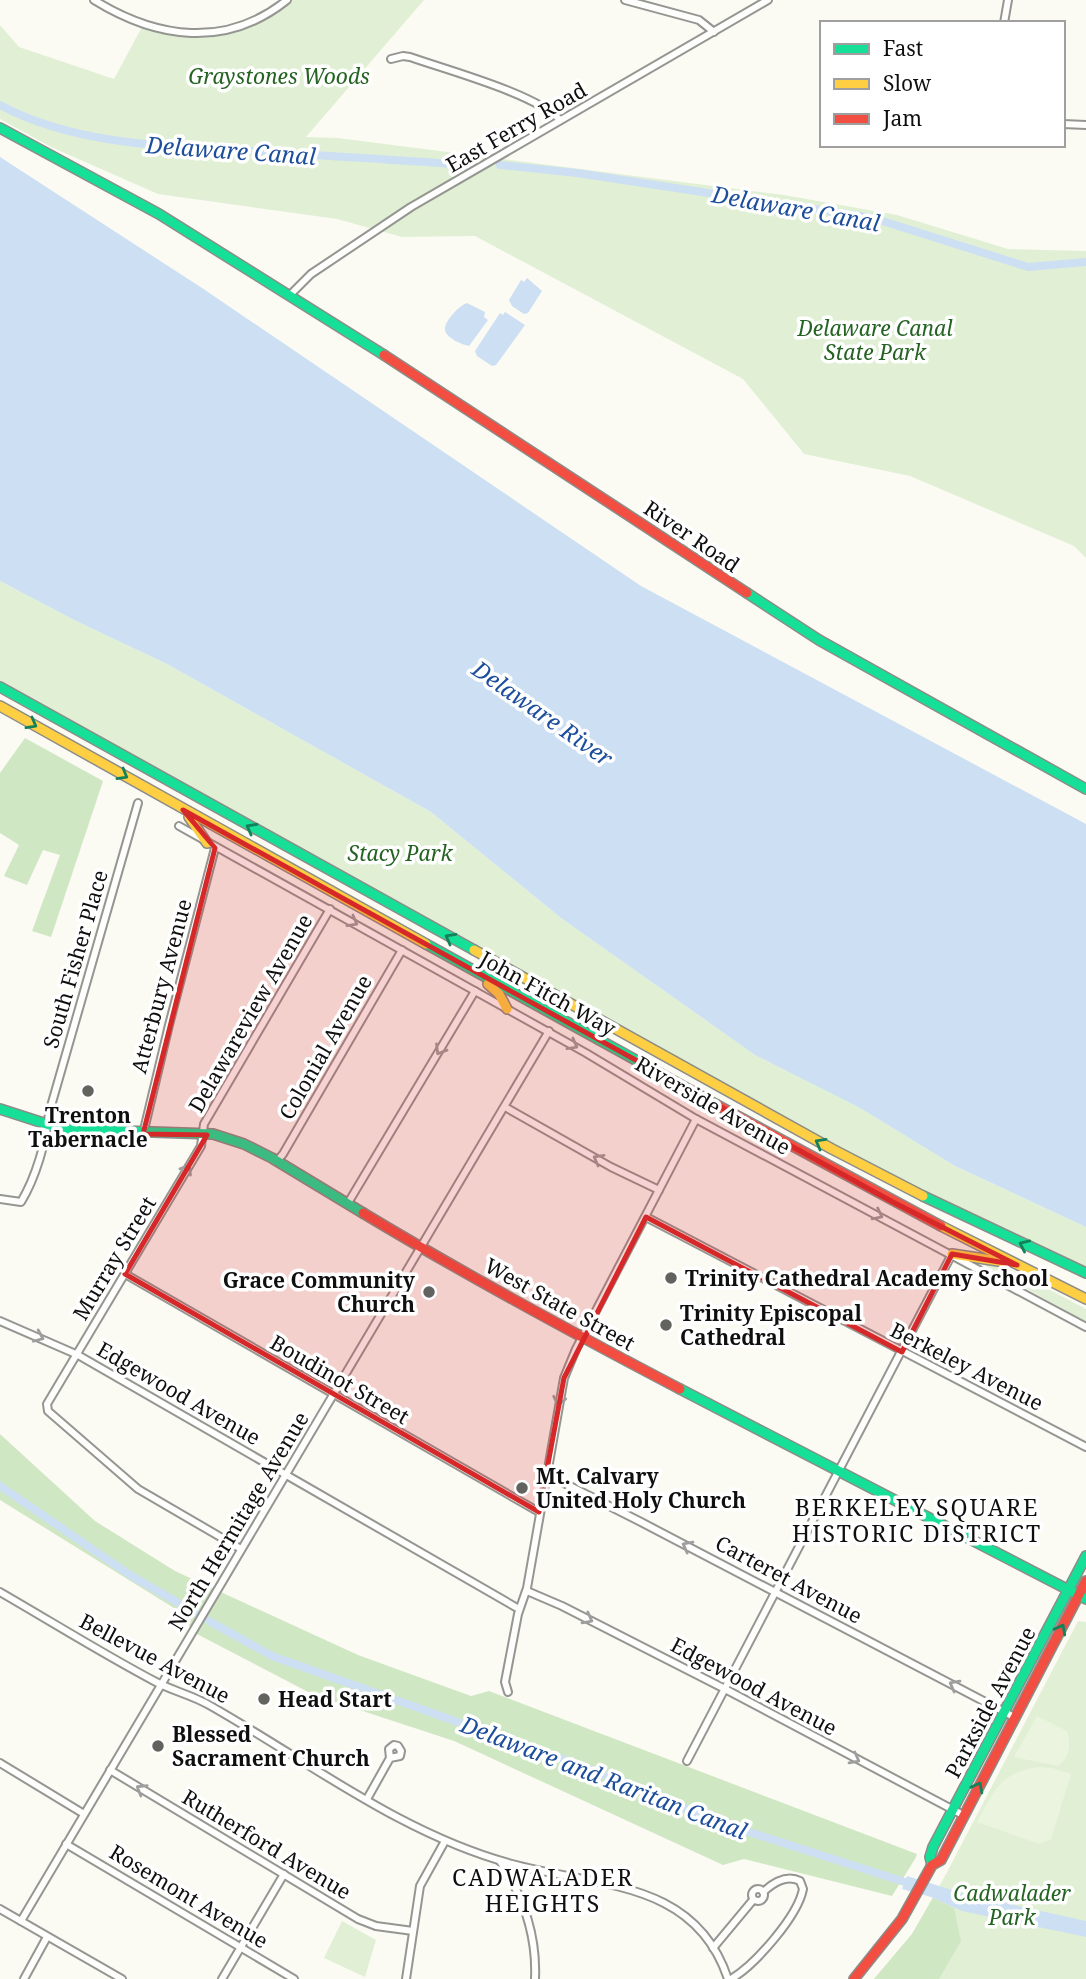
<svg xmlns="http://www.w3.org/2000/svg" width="1086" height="1979" font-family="'Noto Serif',serif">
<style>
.green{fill:#e1f0d5}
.forest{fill:#d0e7c4}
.pitch{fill:#eaf4df}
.water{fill:#ccdff3}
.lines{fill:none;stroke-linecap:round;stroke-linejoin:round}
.canal{stroke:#ccdff3;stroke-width:8}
.street-casing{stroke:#959592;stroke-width:10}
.fast-casing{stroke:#8c8c89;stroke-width:12}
.slow-casing{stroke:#8c8c89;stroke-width:12}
.jam-casing{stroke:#8c8c89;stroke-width:12}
.street{stroke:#fefefd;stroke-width:6}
.fast{stroke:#16e098;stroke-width:9}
.slow{stroke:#ffcf43;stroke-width:9}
.jam{stroke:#f24e42;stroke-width:9}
.oneway{stroke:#13825a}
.oneway2{stroke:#9e9e9e}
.marked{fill:#d62828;fill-opacity:0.2;stroke:#d62828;stroke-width:5;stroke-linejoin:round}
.poi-dot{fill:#62625f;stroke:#fff;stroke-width:2.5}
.labels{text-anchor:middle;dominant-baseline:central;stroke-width:7;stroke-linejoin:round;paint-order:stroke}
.park-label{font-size:21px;font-style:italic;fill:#246322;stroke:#fff}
.street-label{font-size:21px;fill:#0f0f0f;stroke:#fff}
.poi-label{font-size:21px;font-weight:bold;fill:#0f0f0f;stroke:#fff;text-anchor:start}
.water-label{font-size:23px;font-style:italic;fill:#1d4e9b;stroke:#fff}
.neighbourhood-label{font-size:23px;letter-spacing:2px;fill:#0f0f0f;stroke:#fff}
</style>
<rect width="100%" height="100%" fill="#fbfbf4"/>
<g class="green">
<polygon points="287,0 424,0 306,137 338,138 784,195 897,215 1008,249 1086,251 1086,558 1074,546 910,476 804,454 743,379 475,236 402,237 337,219 158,194 51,147 0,119 0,25 19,47 114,79 143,25 188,33 236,28"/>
<polygon points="0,581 76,621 167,664 431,812 561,918 755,1055 860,1108 955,1166 1086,1227 1086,1275 966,1218 0,687"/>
<polygon points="979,1262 1012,1270 1086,1309 1086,1322"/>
<polygon points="1078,1621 1086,1622 1086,1979 874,1979 912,1934 946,1874"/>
<polygon points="342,1921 376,1940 365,1977 324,1958"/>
</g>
<g class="forest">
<polygon points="25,738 103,781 51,937 32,931 60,855 43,850 27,885 4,876 19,845 0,833 0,773"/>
<polygon points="0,1434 95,1521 175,1571 358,1655 471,1696 489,1691 917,1854 915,1859 892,1896 744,1859 723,1865 454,1741 314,1695 193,1632 182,1613 0,1500"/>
<polygon points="933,1898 954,1908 961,1941 939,1979 874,1979 912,1934"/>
</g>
<g class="pitch">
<path d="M1037,1716L1067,1731C1071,1745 1070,1757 1058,1766L1014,1757Z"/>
<path d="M1039,1767L1052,1768L1071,1774L1051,1839L1039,1844L977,1822C994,1791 1000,1772 1039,1767Z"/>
</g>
<g class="water">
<polygon points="0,157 202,288 641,586 1086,824 1086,1227 955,1166 860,1108 755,1055 561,918 431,812 167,664 76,621 0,581"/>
<polygon points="527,278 542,291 528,313 524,314 512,306 509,300 521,280 524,282"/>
<path d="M467,303L485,312L484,317L488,320L469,346C463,345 446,338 445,330C444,321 460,305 467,303Z"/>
<polygon points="505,312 525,325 496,365 492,366 477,356 475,351 500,313 503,315"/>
<polygon points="907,1876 965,1894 1086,1921 1086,1937 962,1911 931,1897 902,1889"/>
</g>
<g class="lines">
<g class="canal">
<path d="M0,105C77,147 180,147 266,152C333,156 401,160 468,165"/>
<polyline points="500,165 577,173 873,218 1028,267 1086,262"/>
<polyline points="0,1486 130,1575 196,1613"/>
<polyline points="209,1621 272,1656 582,1766 721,1823 914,1885"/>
</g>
<defs>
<g id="street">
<path d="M94,0C157,39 226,49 287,0"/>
<polyline points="625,0 699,20 714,32"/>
<polyline points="1004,23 1008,0"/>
<path d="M391,59L403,56L410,57C447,70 536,94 560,120"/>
<polyline points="1063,124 1086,125"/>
<polyline points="289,296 311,274 411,207 768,0"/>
<polyline points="179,826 586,1053 696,1119 1086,1327"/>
<polyline points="505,1107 611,1167 659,1190"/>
<polyline points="143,1134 169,1025 215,848"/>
<polyline points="277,1161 283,1154 402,950"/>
<path d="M0,1199L21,1202C36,1177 46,1142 49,1113L138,803"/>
<polyline points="348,1203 475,991"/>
<polyline points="646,1217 1086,1447"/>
<polyline points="125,1274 539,1512"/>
<polyline points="0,1321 78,1355 519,1609"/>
<polyline points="546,1474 641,1522 1014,1717"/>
<polyline points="241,1549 138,1489 48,1411 47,1404 201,1146 204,1124 330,909"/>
<polyline points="527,1591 562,1606 725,1689 963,1815"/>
<path d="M0,1592C52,1622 103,1654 156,1682C173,1691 192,1695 209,1705C308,1761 401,1834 512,1864C596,1887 695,1879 728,1979"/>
<polyline points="508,1692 505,1682 518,1614 527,1588 564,1378 576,1349 696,1119"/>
<polyline points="687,1761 952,1254"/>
<polyline points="0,1763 84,1814"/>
<polyline points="110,1770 358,1919 376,1926 413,1931"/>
<polyline points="367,1799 390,1758 389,1749 394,1745 398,1746 401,1751 400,1756 390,1758"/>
<polyline points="66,1844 294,1979"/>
<path d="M500,1861C523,1896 537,1936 535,1979"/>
<circle cx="758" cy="1895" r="6"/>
<polyline points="0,1909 122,1979"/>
<polyline points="21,1921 549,1031"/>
<polyline points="713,1948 753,1900"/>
<polyline points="24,1979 47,1937"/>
<polyline points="222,1979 284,1874"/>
<polyline points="406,1979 420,1886 445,1841"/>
<path d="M731,1979C755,1965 798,1916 803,1889L800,1881C786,1874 773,1883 763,1892"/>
</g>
<g id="fast">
<polyline points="0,128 159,214 384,355"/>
<polyline points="747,593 819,640 1086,789"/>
<polyline points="0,687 474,950"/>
<polyline points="426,944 717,1105"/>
<polyline points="0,1109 62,1129 213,1134 244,1144 272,1158 363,1213"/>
<polyline points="923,1196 1086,1273"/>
<polyline points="680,1389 1086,1599"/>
<polyline points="932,1865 930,1857 933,1847 1086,1556"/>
</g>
<g id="slow">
<polyline points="0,706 426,944"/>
<polyline points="189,817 207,843"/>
<polyline points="474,950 832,1149 923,1196"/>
<polyline points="488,984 499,994 507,1009"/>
<polyline points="941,1226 1086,1299"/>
<polyline points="952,1254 1005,1262"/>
</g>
<g id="jam">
<polyline points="384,355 747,593"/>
<polyline points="717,1105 941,1226"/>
<path d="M363,1213C466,1275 573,1333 680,1389"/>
<polyline points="854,1979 902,1919 932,1865 941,1860 1086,1581"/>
</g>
</defs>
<use href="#street" class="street-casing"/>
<use href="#fast" class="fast-casing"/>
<use href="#slow" class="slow-casing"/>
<use href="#jam" class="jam-casing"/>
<use href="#street" class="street"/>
<use href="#fast" class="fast"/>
<use href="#slow" class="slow"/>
<use href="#jam" class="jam"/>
</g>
<defs><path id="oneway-chevron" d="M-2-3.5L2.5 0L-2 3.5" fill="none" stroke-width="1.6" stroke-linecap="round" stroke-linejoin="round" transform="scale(1.75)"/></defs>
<g class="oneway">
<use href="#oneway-chevron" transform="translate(32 724) rotate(29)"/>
<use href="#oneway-chevron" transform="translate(123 775) rotate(30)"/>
<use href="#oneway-chevron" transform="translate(251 828) rotate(-151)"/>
<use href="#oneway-chevron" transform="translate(450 938) rotate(-151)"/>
<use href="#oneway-chevron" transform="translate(820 1143) rotate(-151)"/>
<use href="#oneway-chevron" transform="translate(1024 1245) rotate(-155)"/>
<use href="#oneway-chevron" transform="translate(1061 1629) rotate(-62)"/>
<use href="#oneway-chevron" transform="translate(978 1787) rotate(-63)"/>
</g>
<g class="oneway2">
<use href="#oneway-chevron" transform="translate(353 922) rotate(29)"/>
<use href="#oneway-chevron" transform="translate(573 1045) rotate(29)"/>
<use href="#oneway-chevron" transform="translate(440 1050) rotate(121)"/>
<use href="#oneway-chevron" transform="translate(598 1159) rotate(-151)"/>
<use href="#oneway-chevron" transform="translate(187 1169) rotate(-59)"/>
<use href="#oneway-chevron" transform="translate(878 1215) rotate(27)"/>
<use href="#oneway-chevron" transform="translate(39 1337) rotate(23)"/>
<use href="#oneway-chevron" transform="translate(559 1401) rotate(102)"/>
<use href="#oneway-chevron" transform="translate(687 1546) rotate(-152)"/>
<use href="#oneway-chevron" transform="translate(588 1619) rotate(28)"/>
<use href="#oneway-chevron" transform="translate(954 1685) rotate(-152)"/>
<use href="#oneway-chevron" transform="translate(855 1759) rotate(28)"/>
<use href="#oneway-chevron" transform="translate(141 1789) rotate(-149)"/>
</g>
<path class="marked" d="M183,810L891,1201L1017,1265L952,1254L902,1352L646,1217L564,1378L539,1512L125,1274L207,1135L143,1134L215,848Z"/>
<g class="poi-dot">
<circle cx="88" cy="1091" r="7"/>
<circle cx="671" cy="1278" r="7"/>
<circle cx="429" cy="1292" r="7"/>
<circle cx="666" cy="1325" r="7"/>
<circle cx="522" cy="1488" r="7"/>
<circle cx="264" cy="1699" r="7"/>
<circle cx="158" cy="1746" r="7"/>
</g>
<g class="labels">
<g class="park-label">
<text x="279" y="76">Graystones Woods</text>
<text x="875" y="328">Delaware Canal<tspan x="875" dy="24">State Park</tspan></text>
<text x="400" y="853">Stacy Park</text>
<text x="1012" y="1893">Cadwalader<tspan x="1012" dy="24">Park</tspan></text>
</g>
<g class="street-label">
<text transform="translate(516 127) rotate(-30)">East Ferry Road</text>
<text transform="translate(692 536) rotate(34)">River Road</text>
<text transform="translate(75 959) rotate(-74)">South Fisher Place</text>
<text transform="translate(161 986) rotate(-75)">Atterbury Avenue</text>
<text transform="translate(548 993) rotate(29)">John Fitch Way</text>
<text transform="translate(250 1013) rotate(-60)">Delawareview Avenue</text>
<text transform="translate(325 1047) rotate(-60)">Colonial Avenue</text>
<text transform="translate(713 1105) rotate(30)">Riverside Avenue</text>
<text transform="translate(114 1258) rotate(-59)">Murray Street</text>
<text transform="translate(560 1304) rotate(29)">West State Street</text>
<text transform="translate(967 1366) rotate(27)">Berkeley Avenue</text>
<text transform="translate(340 1379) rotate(30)">Boudinot Street</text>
<text transform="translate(179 1393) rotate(30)">Edgewood Avenue</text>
<text transform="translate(238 1521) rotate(-59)">North Hermitage Avenue</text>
<text transform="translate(789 1579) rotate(28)">Carteret Avenue</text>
<text transform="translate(155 1658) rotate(28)">Bellevue Avenue</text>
<text transform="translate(754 1686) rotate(28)">Edgewood Avenue</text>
<text transform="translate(990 1702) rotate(-62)">Parkside Avenue</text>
<text transform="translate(267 1844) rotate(31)">Rutherford Avenue</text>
<text transform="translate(189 1896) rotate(31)">Rosemont Avenue</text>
</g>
<g class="poi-label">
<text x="88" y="1115" text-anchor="middle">Trenton<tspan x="88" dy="24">Tabernacle</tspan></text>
<text x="685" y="1278">Trinity Cathedral Academy School</text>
<text x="415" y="1280" text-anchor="end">Grace Community<tspan x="415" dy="24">Church</tspan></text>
<text x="680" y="1313">Trinity Episcopal<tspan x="680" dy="24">Cathedral</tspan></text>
<text x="536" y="1476">Mt. Calvary<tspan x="536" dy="24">United Holy Church</tspan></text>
<text x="278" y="1699">Head Start</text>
<text x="172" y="1734">Blessed<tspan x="172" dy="24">Sacrament Church</tspan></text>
</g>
<g class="water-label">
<text transform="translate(231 150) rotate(4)">Delaware Canal</text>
<text transform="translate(796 208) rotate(10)">Delaware Canal</text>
<text transform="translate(543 713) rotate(35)">Delaware River</text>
<text transform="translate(604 1777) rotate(21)">Delaware and Raritan Canal</text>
</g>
<g class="neighbourhood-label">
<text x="917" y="1507">BERKELEY SQUARE<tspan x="917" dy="26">HISTORIC DISTRICT</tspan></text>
<text x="543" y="1877">CADWALADER<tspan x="543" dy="26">HEIGHTS</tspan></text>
</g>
</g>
<rect x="820" y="21" width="245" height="126" fill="#ffffff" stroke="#9f9f9f" stroke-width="2"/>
<rect x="834" y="44" width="35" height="10" fill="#16e098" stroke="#9f9f9f" stroke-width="2"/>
<text x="883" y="56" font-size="21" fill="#0f0f0f">Fast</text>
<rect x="834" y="79" width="35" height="10" fill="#ffcf43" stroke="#9f9f9f" stroke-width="2"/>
<text x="883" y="91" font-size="21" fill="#0f0f0f">Slow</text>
<rect x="834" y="114" width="35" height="10" fill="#f24e42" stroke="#9f9f9f" stroke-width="2"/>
<text x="883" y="126" font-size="21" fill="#0f0f0f">Jam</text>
</svg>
